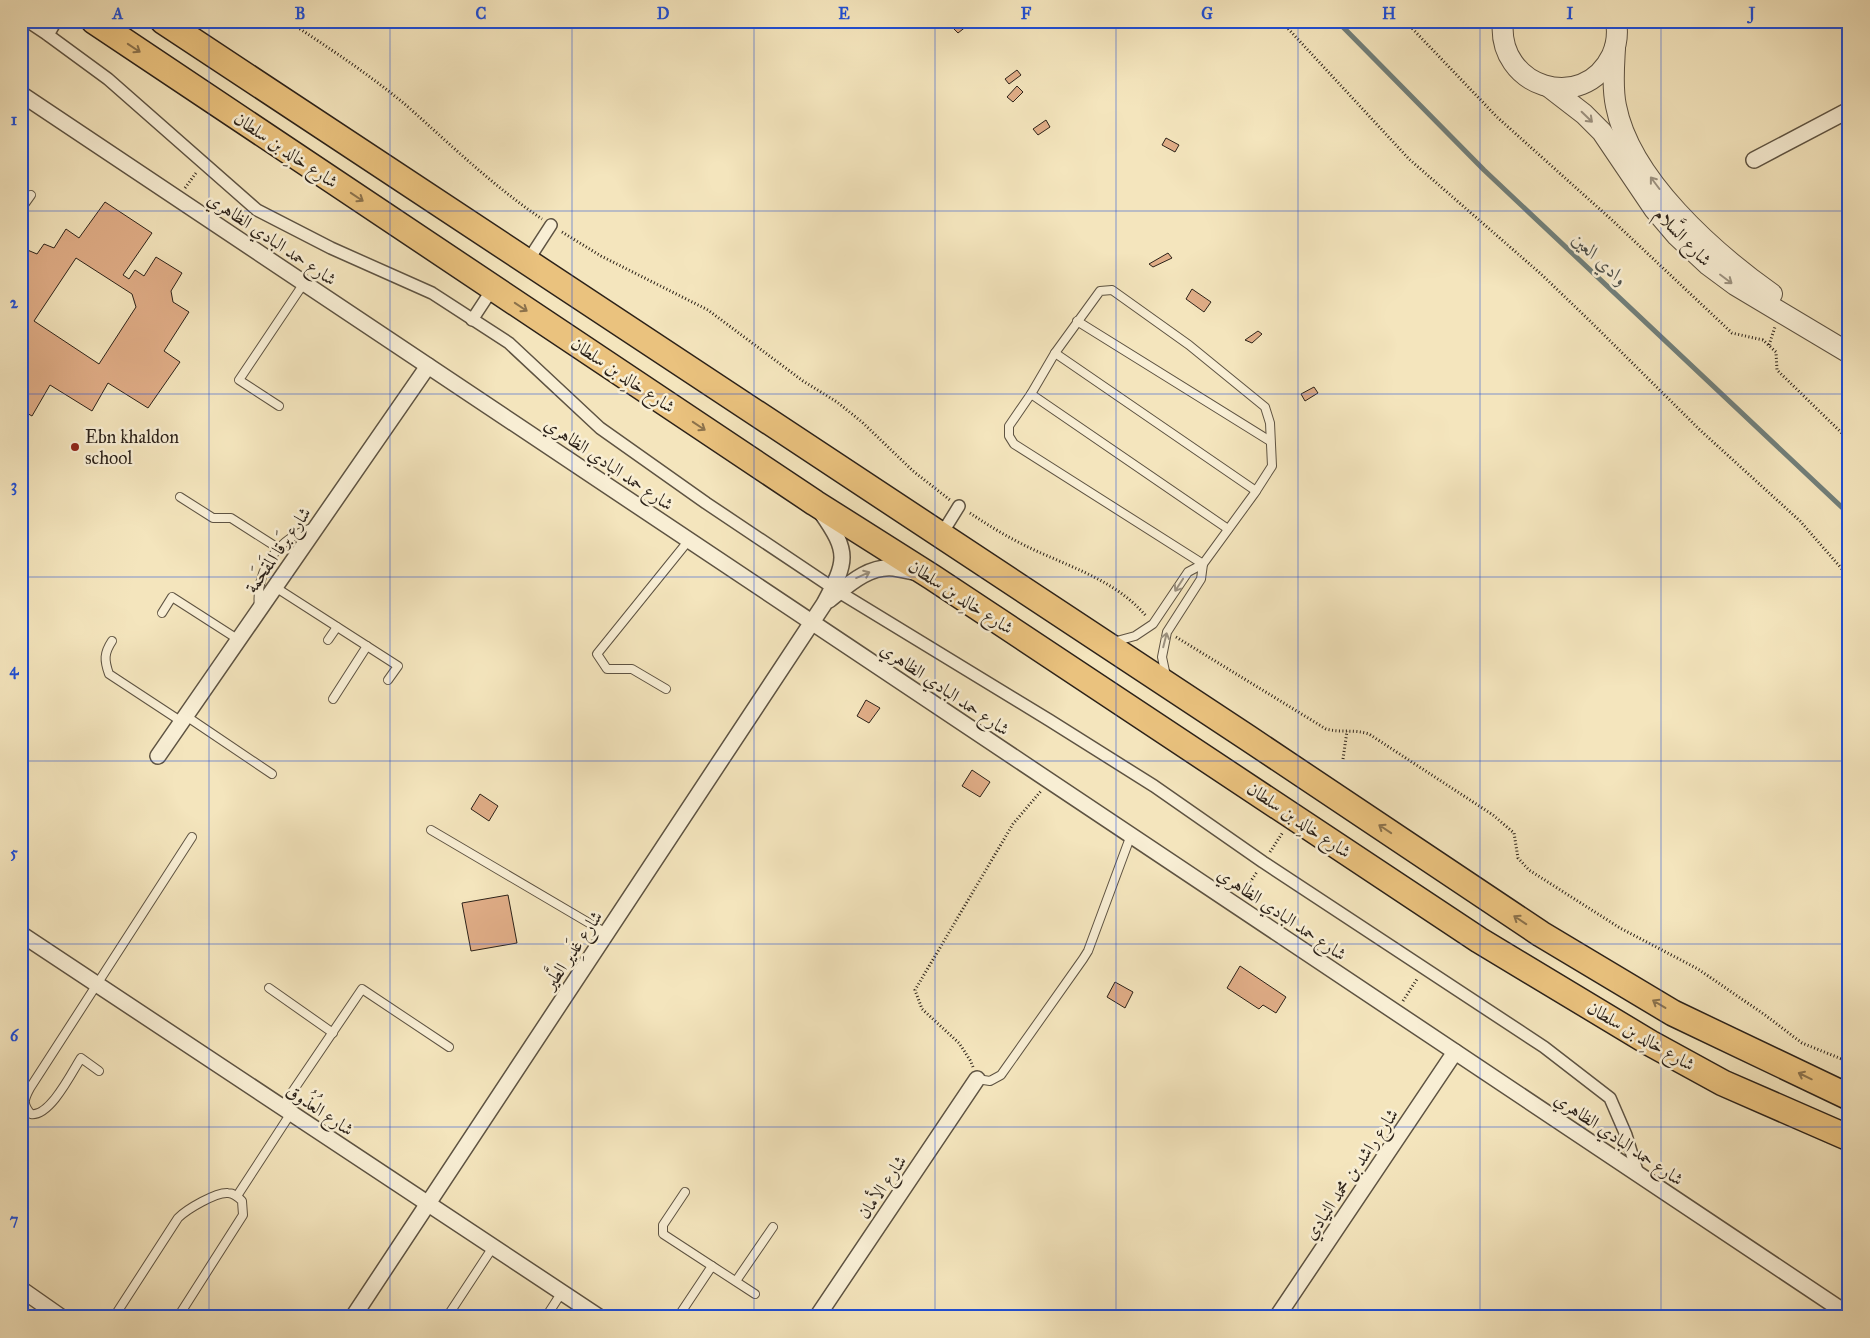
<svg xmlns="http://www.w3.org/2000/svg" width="1870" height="1338" font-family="'IM FELL Great Primer',Amiri,serif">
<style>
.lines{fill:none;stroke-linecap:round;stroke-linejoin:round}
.stream{stroke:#717f7a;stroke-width:5}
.building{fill:#e0ad87;stroke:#2c2219;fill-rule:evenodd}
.service-casing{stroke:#5e5342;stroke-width:10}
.pedestrian-casing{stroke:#5e5342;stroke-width:14}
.minor-casing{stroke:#5e5342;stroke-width:18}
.tertiary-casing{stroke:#5e5342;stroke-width:22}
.primary-casing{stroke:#2c2219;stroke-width:28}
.path{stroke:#2c2219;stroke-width:3;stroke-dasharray:1 2.5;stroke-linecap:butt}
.service{stroke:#f8eed4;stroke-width:8}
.pedestrian{stroke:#f8eed4;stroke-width:11}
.minor{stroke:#f8eed4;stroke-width:15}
.tertiary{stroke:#f8eed4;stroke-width:20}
.primary{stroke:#eac27e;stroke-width:25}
.oneway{stroke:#8b724c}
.oneway2{stroke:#9c9280}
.grid{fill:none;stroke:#1d4ed8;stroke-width:1;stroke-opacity:0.55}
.poi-dot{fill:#8f2418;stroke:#f8eed4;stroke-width:2}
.labels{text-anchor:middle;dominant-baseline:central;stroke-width:5;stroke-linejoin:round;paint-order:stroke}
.street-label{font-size:18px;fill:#2c2219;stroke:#f8eed4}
.poi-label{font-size:18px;fill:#2c2219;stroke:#f8eed4;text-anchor:start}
.water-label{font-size:19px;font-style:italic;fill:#4e504a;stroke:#f8eed4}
.neatline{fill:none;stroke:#1d4ed8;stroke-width:2}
.grid-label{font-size:16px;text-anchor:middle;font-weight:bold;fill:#1d4ed8}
</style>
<rect width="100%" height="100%" fill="#f4e5bd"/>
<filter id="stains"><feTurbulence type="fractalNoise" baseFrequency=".004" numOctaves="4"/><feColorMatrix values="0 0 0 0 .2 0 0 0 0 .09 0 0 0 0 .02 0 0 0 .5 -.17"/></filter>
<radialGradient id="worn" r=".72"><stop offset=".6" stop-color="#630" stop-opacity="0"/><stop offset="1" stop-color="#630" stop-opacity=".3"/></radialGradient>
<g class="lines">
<polyline class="stream" points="1337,21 1484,170 1849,514"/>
</g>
<g class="building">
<polygon points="962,21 972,22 958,33 954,29"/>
<polygon points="1017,70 1021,75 1009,84 1005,79"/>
<polygon points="1017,86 1023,92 1013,102 1007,97"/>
<polygon points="1046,120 1050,127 1038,135 1033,129"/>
<polygon points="1166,138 1179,145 1175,152 1162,145"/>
<path d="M105,202L152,233L123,275L129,279L135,270L144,276L156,257L182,273L171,291L173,302L189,312L164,351L180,362L148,408L108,383L92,411L50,385L32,416L21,410V256L25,249L37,254L44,244L54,248L66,229L79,238ZM76,258L132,294L136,307L99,364L34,321Z"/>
<polygon points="1168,253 1172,258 1153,267 1149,264"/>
<polygon points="1192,289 1211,302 1204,312 1186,299"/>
<polygon points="1258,331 1262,334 1252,343 1245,340"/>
<polygon points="1314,387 1318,393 1305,401 1301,394"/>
<polygon points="866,700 880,708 869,723 857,716"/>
<polygon points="972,770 990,782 980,797 962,786"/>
<polygon points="480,794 498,806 489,821 471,809"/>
<polygon points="508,895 517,943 471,951 462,903"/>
<polygon points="1240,966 1286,997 1276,1013 1263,1005 1259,1009 1227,988"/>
<polygon points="1115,982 1133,992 1125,1008 1107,997"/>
</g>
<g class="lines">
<defs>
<g id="service">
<polyline points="21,209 31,195"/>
<polygon points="1112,290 1189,345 1265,407 1270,423 1272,466 1254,494 1203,564 1014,444 1009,436 1009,426 1031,394 1055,353 1100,291"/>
<polyline points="1077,321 1270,441"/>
<polyline points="1055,353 1256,491"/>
<polyline points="1031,394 1228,529"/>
<polyline points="279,406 239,380 304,283"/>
<polyline points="180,497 213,518 231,518 278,548"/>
<polyline points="275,587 398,666 388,680"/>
<path d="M259,608C255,570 278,537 315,527"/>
<polyline points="162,613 172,597 239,640"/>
<polyline points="328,640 337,627"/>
<path d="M112,641C104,653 104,660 109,674L182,722"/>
<polyline points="1113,642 1135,636 1153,624 1188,572 1203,564 1201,579 1167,632 1162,657 1166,676"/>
<polyline points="666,689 632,669 607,669 597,654 689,540"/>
<polyline points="333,699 367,646"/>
<polyline points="186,716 272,774"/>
<polyline points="431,830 606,933"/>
<polyline points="269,988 333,1033"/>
<path d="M99,1071L81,1058C72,1072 50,1117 31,1114C22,1104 24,1099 30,1088L192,837"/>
<polyline points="977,1079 990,1081 1001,1075 1083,959 1088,951 1131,835"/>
<polyline points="282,1107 362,989 449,1047"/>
<polyline points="685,1192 663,1225 663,1234 712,1266"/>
<polyline points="237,1196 291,1113"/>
<polyline points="736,1281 773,1227"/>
<path d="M114,1317L178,1218C187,1209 216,1192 228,1193C234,1193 238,1197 242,1201L243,1215L178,1317"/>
<polyline points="447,1317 493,1247"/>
<polyline points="546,1317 562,1292"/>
<polyline points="678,1317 712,1266 755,1294"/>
</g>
<g id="pedestrian">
<polyline points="27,21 48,35 108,79 257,210 331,248 432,293 509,343 600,428 706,503 839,592 1049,720 1154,786 1263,862 1544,1047 1610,1098 1626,1135 1638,1174"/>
<polyline points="48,35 56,21"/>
<polyline points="527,262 551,225"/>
<polyline points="472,320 493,288"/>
<polyline points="941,535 959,506"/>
</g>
<g id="minor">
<polyline points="21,94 1849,1315"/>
<polyline points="1754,160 1849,110"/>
<path d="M829,600C848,585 869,565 894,568C901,569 907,571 914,572"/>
<polyline points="158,756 428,366"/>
<polyline points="21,934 599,1317"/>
<polyline points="21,1289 61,1317"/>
<path d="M353,1317L824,604C847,561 850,553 821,512"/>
<polyline points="817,1317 977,1079"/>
<polyline points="1277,1317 1455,1052"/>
</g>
<g id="tertiary">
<path d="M1503,21C1496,87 1583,115 1612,55C1617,44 1618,33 1616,21"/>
<path d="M1615,48C1614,67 1612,87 1616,106C1630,179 1713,252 1772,294"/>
<polyline points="1549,87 1584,114 1602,132 1654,209 1677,236 1708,265 1735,285 1849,353"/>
</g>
<g id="primary">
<polyline points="94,21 815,503 932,577 1479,940 1650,1043 1723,1083 1849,1138"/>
<polyline points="163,21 1248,738 1541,934 1673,1013 1849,1097"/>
</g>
</defs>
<use href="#service" class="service-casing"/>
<use href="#pedestrian" class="pedestrian-casing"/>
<use href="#minor" class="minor-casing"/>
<use href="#tertiary" class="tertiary-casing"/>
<use href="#primary" class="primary-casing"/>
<g class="path">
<path d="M288,21C329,48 370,75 407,106C451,145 493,186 542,219"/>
<polyline points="1281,21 1409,159 1541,274 1591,322 1700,430 1800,521 1849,577"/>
<polyline points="1405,21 1497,117 1613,221 1732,333 1763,340 1776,352 1777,370 1849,440"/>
<polyline points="185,188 196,173"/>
<polyline points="562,232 601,256 708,310 803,381 837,402 862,422 913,471 950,500"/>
<polyline points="1769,345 1775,327"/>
<path d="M970,513C992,528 1016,542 1041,553C1079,570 1119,584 1146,616"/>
<path d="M1176,637L1326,729C1341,733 1354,729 1369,734L1493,815L1514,833L1518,858L1529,870L1620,928L1698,969L1765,1015L1802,1043L1849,1062"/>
<polyline points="1343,759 1347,731"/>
<polyline points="1270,852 1283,832"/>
<polyline points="1242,894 1257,872"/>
<polyline points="1403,1001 1417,979"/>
<polyline points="973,1067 970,1060 959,1043 922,1009 915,990 1013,824 1041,791"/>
</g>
<use href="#service" class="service"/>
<use href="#pedestrian" class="pedestrian"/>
<use href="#minor" class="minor"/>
<use href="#tertiary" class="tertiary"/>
<use href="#primary" class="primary"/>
</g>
<defs><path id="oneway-shaft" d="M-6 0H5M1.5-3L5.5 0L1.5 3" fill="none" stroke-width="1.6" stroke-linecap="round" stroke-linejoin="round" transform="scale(1.25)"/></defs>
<g class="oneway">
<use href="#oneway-shaft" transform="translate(134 48) rotate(34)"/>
<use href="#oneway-shaft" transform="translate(357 197) rotate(34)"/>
<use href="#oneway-shaft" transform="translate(521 307) rotate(34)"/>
<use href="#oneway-shaft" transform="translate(699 426) rotate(34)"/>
<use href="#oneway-shaft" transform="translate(1385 829) rotate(-146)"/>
<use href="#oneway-shaft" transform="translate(1520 920) rotate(-146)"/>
<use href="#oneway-shaft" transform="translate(1659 1004) rotate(-149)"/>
<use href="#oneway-shaft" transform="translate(1805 1076) rotate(-154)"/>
</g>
<g class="oneway2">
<use href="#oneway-shaft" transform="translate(1587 117) rotate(44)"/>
<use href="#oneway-shaft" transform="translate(1655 183) rotate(-127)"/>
<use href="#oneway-shaft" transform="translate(1726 279) rotate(37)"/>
<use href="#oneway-shaft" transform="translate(863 575) rotate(-24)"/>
<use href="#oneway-shaft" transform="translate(1179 585) rotate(123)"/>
<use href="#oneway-shaft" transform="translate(1165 640) rotate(-76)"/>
</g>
<path class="grid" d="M209,21V1317M390,21V1317M572,21V1317M754,21V1317M935,21V1317M1116,21V1317M1298,21V1317M1480,21V1317M1661,21V1317M21,211H1849M21,394H1849M21,577H1849M21,761H1849M21,944H1849M21,1127H1849"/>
<circle class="poi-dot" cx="75" cy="447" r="5"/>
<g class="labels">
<g class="street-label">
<text transform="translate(286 150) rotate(34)">شارع خالِد بن سلطان</text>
<text transform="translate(1683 237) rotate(46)">شارع السَّلام</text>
<text transform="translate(272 239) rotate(34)">شارع حمد البادي الظاهري</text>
<text transform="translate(623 375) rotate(34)">شارع خالِد بن سلطان</text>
<text transform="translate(609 464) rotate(34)">شارع حمد البادي الظاهري</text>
<text transform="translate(278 550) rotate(-55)">شارع بَرقا المَقحَمة</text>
<text transform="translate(961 597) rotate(33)">شارع خالِد بن سلطان</text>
<text transform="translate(945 689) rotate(34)">شارع حمد البادي الظاهري</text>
<text transform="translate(1299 820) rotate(34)">شارع خالِد بن سلطان</text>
<text transform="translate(1282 914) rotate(34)">شارع حمد البادي الظاهري</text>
<text transform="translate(573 950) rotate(-56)">شارع غَدِير الطَّير</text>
<text transform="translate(1641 1036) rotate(30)">شارع خالِد بن سلطان</text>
<text transform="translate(320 1110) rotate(34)">شارع العُذُوق</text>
<text transform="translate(1619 1139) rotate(34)">شارع حمد البادي الظاهري</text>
<text transform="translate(1351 1174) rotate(-56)">شارع راشد بن محمد النيادي</text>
<text transform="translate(882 1187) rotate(-56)">شارع الأمان</text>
</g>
<g class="poi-label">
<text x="85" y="437">Ebn khaldon<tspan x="85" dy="21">school</tspan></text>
</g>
<g class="water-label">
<text transform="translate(1600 259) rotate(43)">وادي العين</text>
</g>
</g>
<rect width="1870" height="1338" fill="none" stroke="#f4e5bd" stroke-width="55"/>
<rect x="28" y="28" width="1814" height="1282" class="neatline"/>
<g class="grid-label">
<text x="118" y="19">A</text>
<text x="300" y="19">B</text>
<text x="481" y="19">C</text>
<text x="663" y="19">D</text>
<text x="844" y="19">E</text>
<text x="1026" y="19">F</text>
<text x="1207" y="19">G</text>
<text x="1389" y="19">H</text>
<text x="1570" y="19">I</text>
<text x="1752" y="19">J</text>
<text x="14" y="125">1</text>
<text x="14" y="308">2</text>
<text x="14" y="491">3</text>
<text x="14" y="675">4</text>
<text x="14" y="858">5</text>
<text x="14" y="1041">6</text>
<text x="14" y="1225">7</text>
</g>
<rect width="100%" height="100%" filter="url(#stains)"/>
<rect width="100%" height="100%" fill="url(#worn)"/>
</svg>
